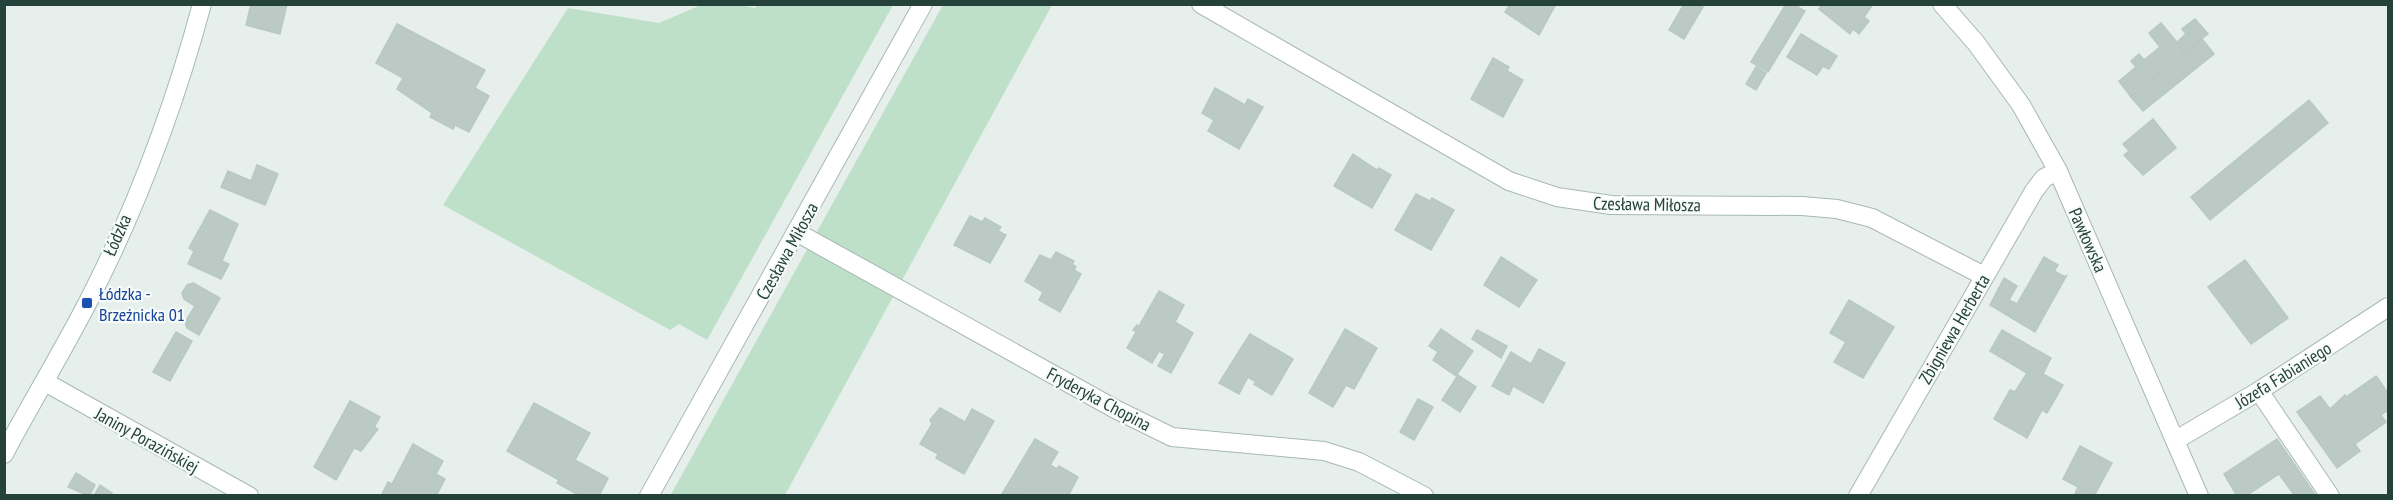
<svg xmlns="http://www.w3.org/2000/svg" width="2393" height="500" font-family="'PT Sans Narrow',sans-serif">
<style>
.green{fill:#bfe0c8}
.building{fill:#bbcac4;stroke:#b8c9c2;stroke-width:1.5}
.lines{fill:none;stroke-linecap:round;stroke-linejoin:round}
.street-casing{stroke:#a8b8b2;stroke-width:20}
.secondary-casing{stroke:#a4bbb3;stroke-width:20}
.street{stroke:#fff;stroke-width:18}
.secondary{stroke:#fff;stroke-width:18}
.transit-dot{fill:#1a4fb4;stroke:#f7fbf9;stroke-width:2}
.labels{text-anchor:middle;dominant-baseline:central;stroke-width:4.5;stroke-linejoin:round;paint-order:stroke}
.street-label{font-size:18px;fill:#24423a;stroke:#f7fbf9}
.transit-label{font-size:18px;fill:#164399;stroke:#f7fbf9;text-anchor:start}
</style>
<rect width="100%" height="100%" fill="#e6efeb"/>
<g class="green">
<polygon points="758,5 893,5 707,340 679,324 670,330 443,205 568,8 659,23 701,5 741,5 755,8"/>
<polygon points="943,5 1052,5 785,495 670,496"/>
</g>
<g class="building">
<polygon points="251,4 287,4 280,34 246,25"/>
<polygon points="1510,4 1556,4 1539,35 1505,12"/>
<polygon points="1684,4 1703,7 1684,39 1669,30"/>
<polygon points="1786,4 1793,4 1805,11 1768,72 1751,62"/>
<polygon points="1822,4 1873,4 1864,17 1869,21 1859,34 1853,29 1850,34 1819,9"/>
<polygon points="2195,19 2208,34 2185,52 2177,42 2186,34 2182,29"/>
<polygon points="2161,23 2185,52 2131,97 2119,81 2136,67 2131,61 2139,54 2144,60 2160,47 2149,33"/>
<polygon points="397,24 485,70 475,88 489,96 469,132 455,125 453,129 430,117 432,113 397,89 403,78 376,63"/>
<polygon points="1801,34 1837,56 1829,69 1823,66 1817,75 1787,57"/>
<polygon points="2202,39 2214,54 2143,111 2131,97"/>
<polygon points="1493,58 1509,67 1507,71 1523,80 1503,117 1471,99"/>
<polygon points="1756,67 1766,73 1756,90 1746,84"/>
<polygon points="1215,88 1245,105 1248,99 1263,107 1239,149 1208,131 1214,120 1202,113"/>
<polygon points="2309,100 2328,123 2210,220 2191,197"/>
<polygon points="2153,119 2176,148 2143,175 2124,155 2129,151 2123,144"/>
<polygon points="1353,154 1377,170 1379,168 1391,175 1372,208 1334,186"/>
<polygon points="257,165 278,174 265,205 221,187 228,171 251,181"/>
<polygon points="1416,194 1430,201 1432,198 1454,210 1431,250 1395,230"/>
<polygon points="210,210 238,224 222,261 229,264 221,279 188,264 194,251 189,248"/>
<polygon points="970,216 982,222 985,218 1001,227 998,231 1006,235 990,263 954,245"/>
<polygon points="1056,252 1074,261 1072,264 1076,267 1074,270 1081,274 1060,312 1039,300 1043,292 1025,281 1040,255 1051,260"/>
<polygon points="1501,257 1537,280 1519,307 1484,285"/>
<polygon points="2044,257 2058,265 2054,271 2065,277 2067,275 2035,332 1990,305 2004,278 2017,286 2009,300 2017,304"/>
<polygon points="2245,260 2288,318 2251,344 2208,287"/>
<polygon points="193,283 220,298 199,335 187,328 185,322 195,306 184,299 182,293 187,285"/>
<polygon points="1159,291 1184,305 1175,322 1193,333 1171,373 1158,366 1165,354 1159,351 1152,363 1127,348 1136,332 1133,330 1137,325 1139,326"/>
<polygon points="1849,300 1894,327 1863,378 1834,362 1846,342 1830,333"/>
<polygon points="1345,329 1377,348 1354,389 1346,385 1333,407 1309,393"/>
<polygon points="1441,329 1473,351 1456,376 1433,360 1438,352 1429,346"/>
<polygon points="1477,330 1507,346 1501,358 1472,339"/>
<polygon points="2002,330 2051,358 2043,374 2063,385 2047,413 2042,410 2027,438 1994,419 2010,390 2015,392 2027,373 1990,351"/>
<polygon points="176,332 192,341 170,381 153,372"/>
<polygon points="1250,334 1293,359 1272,395 1254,384 1256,382 1248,377 1239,394 1219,383"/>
<polygon points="1539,349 1565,363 1543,403 1513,386 1509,395 1492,386 1511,352 1531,364"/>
<polygon points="1458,375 1476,387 1460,412 1442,400"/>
<polygon points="2376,376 2388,393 2388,410 2381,415 2386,422 2355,444 2360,451 2337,468 2297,412 2320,396 2330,409 2345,395 2346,397"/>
<polygon points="1418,399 1433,407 1414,440 1400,432"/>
<polygon points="350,401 380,417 374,427 378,429 361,451 354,448 336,480 314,467"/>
<polygon points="534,403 590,433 575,460 608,478 599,496 580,496 557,483 559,480 507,451"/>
<polygon points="940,408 965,422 972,409 994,421 964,474 936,458 938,454 920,444 932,424 930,420"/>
<polygon points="1035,439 1058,452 1050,465 1057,469 1059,466 1078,477 1068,496 1002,494"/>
<polygon points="2277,439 2316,496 2295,496 2279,474 2246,496 2237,496 2224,474"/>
<polygon points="413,444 443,461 436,474 445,479 436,496 381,496 388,482 392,484"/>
<polygon points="2080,446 2112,463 2094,496 2074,496 2078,487 2063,479"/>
<polygon points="76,473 95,485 89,496 68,487"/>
<polygon points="100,485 112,493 111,496 94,496"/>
</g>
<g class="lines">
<defs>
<g id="street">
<polyline points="1201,4 1509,181 1557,197 1611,205 1802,206 1837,209 1872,218 1984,276"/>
<polyline points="1942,4 1976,43 2021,105 2058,171 2199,496"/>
<polyline points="798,233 1117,410 1172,437 1324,451 1359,462 1424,496"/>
<polyline points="45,382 249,496"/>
<polyline points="2259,391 2330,496"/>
<polyline points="2176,440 2259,391 2388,307"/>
<polyline points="649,496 923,4"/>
<polyline points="1858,496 2034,191 2044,178 2058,171"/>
</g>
<path id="secondary" d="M4,454C32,401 63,351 90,298C137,206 175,104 202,4"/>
</defs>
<use href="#street" class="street-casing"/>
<use href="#secondary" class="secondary-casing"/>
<use href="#street" class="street"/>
<use href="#secondary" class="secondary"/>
</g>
<rect class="transit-dot" x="81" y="297" width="12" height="12" rx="3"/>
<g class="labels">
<g class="street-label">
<text transform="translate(1647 204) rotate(1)">Czesława Miłosza</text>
<text transform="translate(117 235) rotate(-66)">Łódzka</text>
<text transform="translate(2088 240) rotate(66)">Pawłowska</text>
<text transform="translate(787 251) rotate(-61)">Czesława Miłosza</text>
<text transform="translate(1954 329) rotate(-60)">Zbigniewa Herberta</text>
<text transform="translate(2283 375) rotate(-32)">Józefa Fabianiego</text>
<text transform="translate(1099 399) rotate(28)">Fryderyka Chopina</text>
<text transform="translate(147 440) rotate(29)">Janiny Porazińskiej</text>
</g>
<g class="transit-label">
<text x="99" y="293">Łódzka -<tspan x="99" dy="21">Brzeźnicka 01</tspan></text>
</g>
</g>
<rect width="2393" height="500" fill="none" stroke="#24423a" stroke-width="12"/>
</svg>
